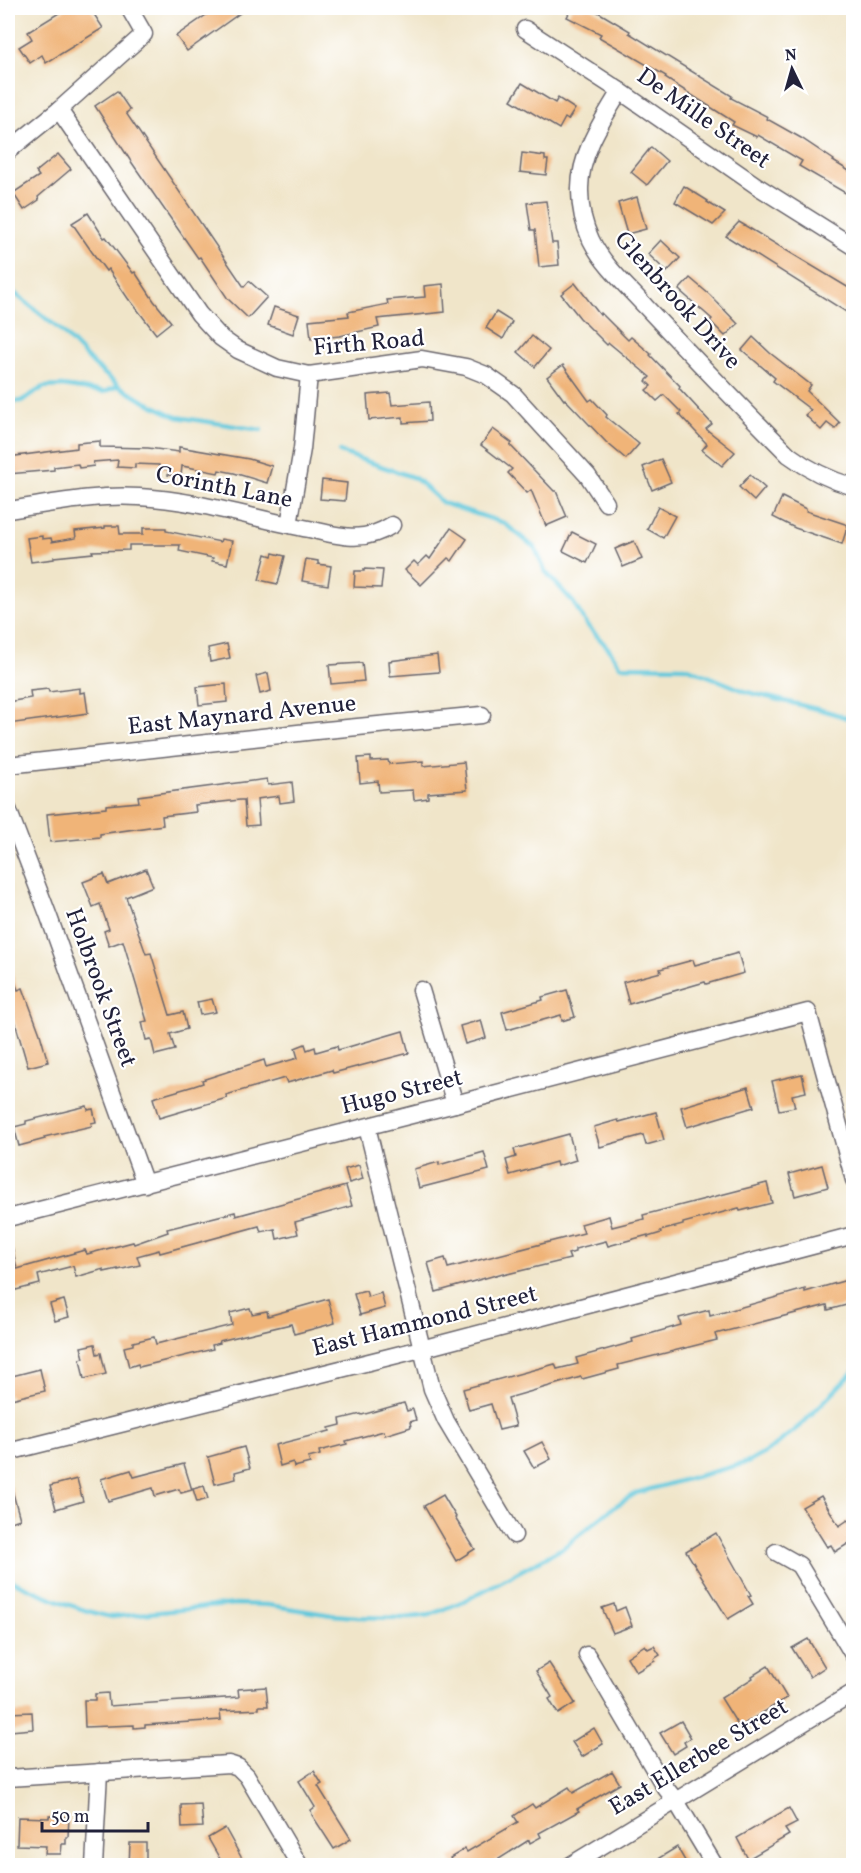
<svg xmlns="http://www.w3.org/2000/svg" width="861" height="1873" font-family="Vollkorn,serif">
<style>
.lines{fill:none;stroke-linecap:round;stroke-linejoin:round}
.stream{stroke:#5fc7db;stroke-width:4.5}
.building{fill:#f0b478}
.street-casing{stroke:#6a666d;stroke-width:19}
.street{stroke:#fff;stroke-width:16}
.labels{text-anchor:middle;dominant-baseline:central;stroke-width:4.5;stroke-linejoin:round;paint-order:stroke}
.street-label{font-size:24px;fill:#22223b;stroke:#fff}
</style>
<rect width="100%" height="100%" fill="#fff"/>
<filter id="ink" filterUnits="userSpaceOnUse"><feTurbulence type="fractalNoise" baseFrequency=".0167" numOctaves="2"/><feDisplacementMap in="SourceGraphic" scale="12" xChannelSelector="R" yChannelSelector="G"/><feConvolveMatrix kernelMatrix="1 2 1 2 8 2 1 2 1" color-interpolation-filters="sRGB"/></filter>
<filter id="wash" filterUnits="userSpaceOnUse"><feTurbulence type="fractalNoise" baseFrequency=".008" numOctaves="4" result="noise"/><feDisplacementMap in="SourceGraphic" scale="24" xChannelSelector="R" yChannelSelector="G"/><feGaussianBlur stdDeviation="1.35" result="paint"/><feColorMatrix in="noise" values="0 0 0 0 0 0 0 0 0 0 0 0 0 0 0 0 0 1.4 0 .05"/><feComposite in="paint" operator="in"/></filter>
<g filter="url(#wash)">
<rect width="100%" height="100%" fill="#f0e5c9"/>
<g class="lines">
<g class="stream">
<polyline points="8,288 58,328 94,365 119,386 142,400 177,417 261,430"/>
<polyline points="8,402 21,401 44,387 62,386 104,392 119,386"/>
<polyline points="340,452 415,478 443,503 504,523 535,548 545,571 573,602 587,625 609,649 620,666 686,667 747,692 829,712 854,720"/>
<path d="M8,1579C38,1593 79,1611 112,1617L235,1604L268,1605L332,1615L358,1617L404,1618L430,1615L466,1600L563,1548L614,1507L636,1493L749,1462L771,1449L802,1424L854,1371"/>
</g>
</g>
<g id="blocks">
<g class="building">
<polygon points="67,8 90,8 103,28 46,63 42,55 30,63 19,47 32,39 28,32"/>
<polygon points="201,8 247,8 187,51 176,36 206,15"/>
<polygon points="572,8 590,8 598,12 630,31 629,33 732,96 731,98 768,117 767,119 801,138 834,160 833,161 854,174 854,198 799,166 802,161 758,135 757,137 732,125 734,122 665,78 666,76 599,37 601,34 567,17"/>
<polygon points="522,83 555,103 558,98 575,109 568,120 565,118 559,129 511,100"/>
<polygon points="117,91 130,110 126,113 244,287 249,281 267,297 248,318 228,299 200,257 198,258 130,160 95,106"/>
<polygon points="651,147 667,161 647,185 631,172"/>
<polygon points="522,153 545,156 545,160 548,160 546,175 520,172"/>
<polygon points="58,154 71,169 38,197 39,200 24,210 13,193 39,176 36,172"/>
<polygon points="684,186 708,201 707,202 725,213 713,225 675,202"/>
<polygon points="637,197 646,229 627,234 618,203"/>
<polygon points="546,201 552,243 557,243 559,265 539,267 535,230 531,230 527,203"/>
<polygon points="88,213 104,238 106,237 133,273 135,272 154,301 171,322 156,334 130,300 129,300 108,269 106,271 92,252 72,223"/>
<polygon points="739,222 854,291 854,317 726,236"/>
<polygon points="661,240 680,258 667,272 648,254"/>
<polygon points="690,278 710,295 738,324 725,336 710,321 712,319 679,290"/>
<polygon points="575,283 600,315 601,313 628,340 631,337 651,354 650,355 680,386 679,388 712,424 706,429 735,452 722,466 702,450 707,444 679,414 681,412 664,395 657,401 646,390 651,386 646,381 650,377 609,343 607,345 580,318 561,294"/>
<polygon points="443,284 445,312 377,319 379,327 340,336 311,339 309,320 349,316 348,312 388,304 387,300 425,297 424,286"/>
<polygon points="274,307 299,315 293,334 268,325"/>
<polygon points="496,312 512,322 503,339 486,328"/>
<polygon points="532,336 549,350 535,367 518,352"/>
<polygon points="753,337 770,353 811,385 807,391 840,423 835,429 827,423 821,430 805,415 811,410 773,381 775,378 742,350"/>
<polygon points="563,365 589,401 592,399 607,415 606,417 639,444 626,459 606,442 565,399 564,400 547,377"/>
<polygon points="390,393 392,405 429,402 430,421 403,423 403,417 369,420 367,395"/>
<polygon points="493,429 512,443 510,445 554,491 556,491 567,517 546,526 531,490 527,493 508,473 512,469 481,445"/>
<polygon points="100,441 100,447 148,448 179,452 179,447 249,459 272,466 267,483 234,473 219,470 218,473 182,466 181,476 168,475 169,469 159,468 159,465 135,464 135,468 117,467 118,460 93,462 94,466 79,468 78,464 54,467 54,470 8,474 8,457 77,448 77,443"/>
<polygon points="661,459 671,482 652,490 643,467"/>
<polygon points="750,475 765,488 754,501 739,487"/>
<polygon points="322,480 347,483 345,501 320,499"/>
<polygon points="782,497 806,509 806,511 848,525 842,544 795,528 773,517"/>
<polygon points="658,507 675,516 663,538 647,529"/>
<polygon points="105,526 119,526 120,534 143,534 143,528 166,528 166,531 220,542 221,539 232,541 227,564 212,561 213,558 179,551 180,545 129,545 129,550 92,551 93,553 54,557 54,559 31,562 27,538 42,536 42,539 51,538 52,542 76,538 75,531 105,528"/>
<polygon points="451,528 467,539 452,561 448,558 421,585 405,570 414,561 418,565 427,556 430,559"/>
<polygon points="572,532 596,544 587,563 563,551"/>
<polygon points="634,541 642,559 623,567 615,549"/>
<polygon points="273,553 285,556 278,584 259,580 266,554 272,556"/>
<polygon points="306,559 318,561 318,564 331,566 328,585 302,581"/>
<polygon points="364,569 383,570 381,588 354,587 355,571 364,571"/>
<polygon points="227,644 230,658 210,662 208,648"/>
<polygon points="437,655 439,672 390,676 389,661"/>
<polygon points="362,663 364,681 331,684 329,665"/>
<polygon points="268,673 271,691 260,694 256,676"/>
<polygon points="226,684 227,702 199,705 197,687"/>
<polygon points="80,688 80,693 85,692 88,713 8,724 8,702 31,698 30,691 48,689 49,692"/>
<polygon points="371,757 371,761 388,760 389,764 423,761 423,766 464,762 467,790 428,793 428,798 414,800 413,790 379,792 378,781 360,783 358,758"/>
<polygon points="267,779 268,785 292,782 294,801 280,803 279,796 257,799 259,825 246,826 244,800 240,800 195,805 196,812 162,816 163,825 100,834 100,837 50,842 47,814 106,808 106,805 139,802 138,796"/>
<polygon points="146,869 153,886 126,897 146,954 151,953 170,1015 183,1012 187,1029 170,1034 175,1050 155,1055 151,1039 146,1040 142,1022 147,1021 123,941 109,946 104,931 109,929 100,904 93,907 83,882 104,874 108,884"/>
<polygon points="738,953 744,973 706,984 705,982 629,1004 623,982 661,972 660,969 693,960 695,965"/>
<polygon points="8,967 9,967 18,990 23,988 40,1034 48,1062 28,1067 17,1029 8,1004"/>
<polygon points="567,990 575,1017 562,1021 561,1015 507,1030 502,1012 543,1000 542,997"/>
<polygon points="212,999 216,1012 200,1015 197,1002"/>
<polygon points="481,1020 486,1038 465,1044 460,1026"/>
<polygon points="403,1031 409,1053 333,1073 332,1070 287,1083 285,1078 226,1095 227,1098 159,1118 153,1098 194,1086 203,1083 202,1080 264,1060 266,1067 298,1058 295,1048 305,1044 307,1050 315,1047 316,1052 337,1046 338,1050"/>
<polygon points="802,1074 806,1092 792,1095 795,1107 779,1110 772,1081"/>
<polygon points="748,1087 754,1107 687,1127 681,1107"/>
<polygon points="87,1106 88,1110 93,1109 96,1122 91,1123 92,1126 44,1137 45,1139 19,1146 14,1127 26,1124 26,1121"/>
<polygon points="656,1112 664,1140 646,1145 643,1135 600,1147 594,1127 618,1120 619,1122"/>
<polygon points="569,1134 576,1160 557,1166 556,1162 510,1175 506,1160 516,1157 514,1149"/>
<polygon points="484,1152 489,1170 419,1188 414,1169 439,1162 439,1165"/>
<polygon points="359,1165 363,1179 349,1183 345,1169"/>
<polygon points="822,1165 828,1187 795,1196 789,1174"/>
<polygon points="767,1183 772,1203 740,1211 739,1208 683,1223 683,1225 660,1231 661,1233 648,1237 648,1235 608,1246 606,1241 575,1249 575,1252 568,1254 570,1259 503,1275 503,1273 436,1292 428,1263 445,1258 448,1268 584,1233 581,1224 609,1216 612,1227 644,1219 643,1215"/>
<polygon points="346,1186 352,1206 295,1222 298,1234 277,1239 275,1229 261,1232 259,1226 160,1253 159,1250 137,1256 140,1265 118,1270 118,1269 104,1272 104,1269 76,1277 73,1266 38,1275 40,1284 8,1292 8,1247 12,1246 17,1269 85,1250 87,1254 133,1242 134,1244 168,1232 167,1229 235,1212 236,1216"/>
<polygon points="847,1280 854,1303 828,1310 827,1305 715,1334 717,1340 618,1365 619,1369 582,1379 581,1377 508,1398 516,1426 499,1430 491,1404 469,1410 463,1389 555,1364 557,1369 578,1364 576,1358 633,1342 632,1339 681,1325 679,1318 709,1310 710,1316 805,1289 805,1292"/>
<polygon points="366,1291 368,1297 381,1293 385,1308 360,1315 354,1294"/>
<polygon points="328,1299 335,1323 294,1334 291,1324 219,1341 220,1343 212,1345 213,1349 139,1367 138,1364 129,1367 124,1347 133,1345 133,1342 154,1337 156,1344 232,1325 230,1313 250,1308 252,1314 267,1311 268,1316"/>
<polygon points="64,1300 69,1317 55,1321 50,1304"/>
<polygon points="95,1344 97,1354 101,1353 106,1374 84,1379 80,1359 84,1358 81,1347"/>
<polygon points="40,1369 45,1391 11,1399 10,1395 8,1396 8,1377"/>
<polygon points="404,1403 407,1411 413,1409 416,1420 410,1422 411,1427 385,1435 384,1431 346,1441 347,1444 319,1451 320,1455 308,1458 310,1463 294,1467 293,1462 280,1466 275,1445 330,1431 329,1428 341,1425 340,1419 361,1414 362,1415"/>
<polygon points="542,1442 551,1459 534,1468 524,1451"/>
<polygon points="244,1447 250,1468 235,1472 236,1479 215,1484 208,1457"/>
<polygon points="184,1464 192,1490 181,1493 179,1489 155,1496 153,1488 108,1501 101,1479 131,1470 134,1477"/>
<polygon points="77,1479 83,1501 56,1509 50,1486"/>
<polygon points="11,1486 20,1519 8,1523 8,1487"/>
<polygon points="204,1486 208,1499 197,1502 193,1489"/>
<polygon points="443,1495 456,1517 455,1518 475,1549 456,1561 424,1506"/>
<polygon points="821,1496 839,1526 848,1520 854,1529 854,1540 835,1552 831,1545 827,1547 802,1507"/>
<polygon points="716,1533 751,1595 748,1596 753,1604 728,1619 686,1551"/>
<polygon points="614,1604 616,1611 625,1607 632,1626 613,1633 602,1608"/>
<polygon points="808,1639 825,1667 810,1677 792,1648"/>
<polygon points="645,1645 648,1649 654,1646 660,1655 654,1659 655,1661 636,1672 627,1657"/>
<polygon points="549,1663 575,1703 558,1714 549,1699 552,1697 536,1671"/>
<polygon points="768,1666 787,1698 739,1727 721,1698 753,1678 752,1676"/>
<polygon points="266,1687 268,1706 259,1706 259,1709 220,1711 221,1720 145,1725 145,1727 134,1728 134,1725 85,1727 84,1700 95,1700 95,1694 108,1693 109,1706 239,1697 238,1689"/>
<polygon points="32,1712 33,1729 10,1731 9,1713"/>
<polygon points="681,1721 691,1738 684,1742 686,1746 673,1754 660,1733"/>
<polygon points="594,1728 603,1744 582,1757 572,1742"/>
<polygon points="314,1771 322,1784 318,1786 351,1839 334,1849 312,1815 311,1810 315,1807 299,1781"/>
<polygon points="612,1771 620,1784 577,1809 579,1811 539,1833 541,1837 530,1843 529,1840 488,1866 454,1866 450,1858 465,1849 467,1852 518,1822 514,1816 532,1804 535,1808 569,1787 573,1793"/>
<polygon points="201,1804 203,1827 182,1828 181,1805"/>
<polygon points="789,1808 797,1823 785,1829 789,1835 748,1859 737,1838"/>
<polygon points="49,1816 69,1817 68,1837 66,1837 66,1844 62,1844 61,1854 45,1854 46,1846 17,1845 18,1817 49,1818"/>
<polygon points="225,1828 246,1866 224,1866 208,1838"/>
<polygon points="130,1843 146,1843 146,1866 129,1866"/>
<polygon points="677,1847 688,1866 663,1866 659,1858"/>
</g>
</g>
</g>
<g filter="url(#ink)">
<use href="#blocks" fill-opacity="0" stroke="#6a666d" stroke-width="1.5"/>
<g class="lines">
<defs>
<g id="street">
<polyline points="525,29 620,91 757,186 854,247"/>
<path d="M620,91C602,121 579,155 580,191C580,208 584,225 591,240C603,265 627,286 646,307C693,357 740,406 789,455C809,470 830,480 854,487"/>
<polyline points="59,110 199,314 221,338 238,350 277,368 309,375 422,359 466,367 486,375 513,394 588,476 606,503"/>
<polyline points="8,151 59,110 144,34 129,8"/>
<path d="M8,510C50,504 96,494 139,497C197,500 252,518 309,529C340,536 363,544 392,525"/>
<polyline points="289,525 302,449 309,375"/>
<polyline points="8,765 316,731 482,715"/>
<polyline points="8,809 49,917 145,1184"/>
<polyline points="421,990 455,1104"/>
<polyline points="367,1127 432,1389 446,1421 514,1535"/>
<polyline points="8,1218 455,1104 808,1012 854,1180"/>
<polyline points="8,1452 421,1349 854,1235"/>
<polyline points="776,1552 799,1565 854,1656"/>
<polyline points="587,1655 664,1786 676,1801 715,1866"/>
<polyline points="8,1778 229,1764 238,1767 247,1776 300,1866"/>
<polyline points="94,1866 99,1772"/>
<polyline points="569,1866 854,1692"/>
</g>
</defs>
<use href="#street" class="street-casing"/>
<use href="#street" class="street"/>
</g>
</g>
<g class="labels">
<g class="street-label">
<text transform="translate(703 119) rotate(35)">De Mille Street</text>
<text transform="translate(677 301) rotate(48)">Glenbrook Drive</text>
<text transform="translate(369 344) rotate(-5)">Firth Road</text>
<text transform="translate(224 488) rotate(11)">Corinth Lane</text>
<text transform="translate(242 716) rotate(-6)">East Maynard Avenue</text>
<text transform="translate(100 988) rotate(70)">Holbrook Street</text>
<text transform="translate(402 1093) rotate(-14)">Hugo Street</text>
<text transform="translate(425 1322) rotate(-14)">East Hammond Street</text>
<text transform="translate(699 1758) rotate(-31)">East Ellerbee Street</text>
</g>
</g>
<rect width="861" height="1873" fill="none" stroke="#fff" stroke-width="30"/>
<g transform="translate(792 69) rotate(355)" stroke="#ffffff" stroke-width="4.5" paint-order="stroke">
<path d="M0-4.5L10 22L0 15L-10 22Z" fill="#22223b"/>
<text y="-9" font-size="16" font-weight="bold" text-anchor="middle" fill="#22223b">N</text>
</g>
<path d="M42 1822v9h106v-9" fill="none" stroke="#22223b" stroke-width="3"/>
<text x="51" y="1822" font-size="18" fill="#22223b" stroke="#ffffff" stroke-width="4.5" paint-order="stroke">50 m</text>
</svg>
